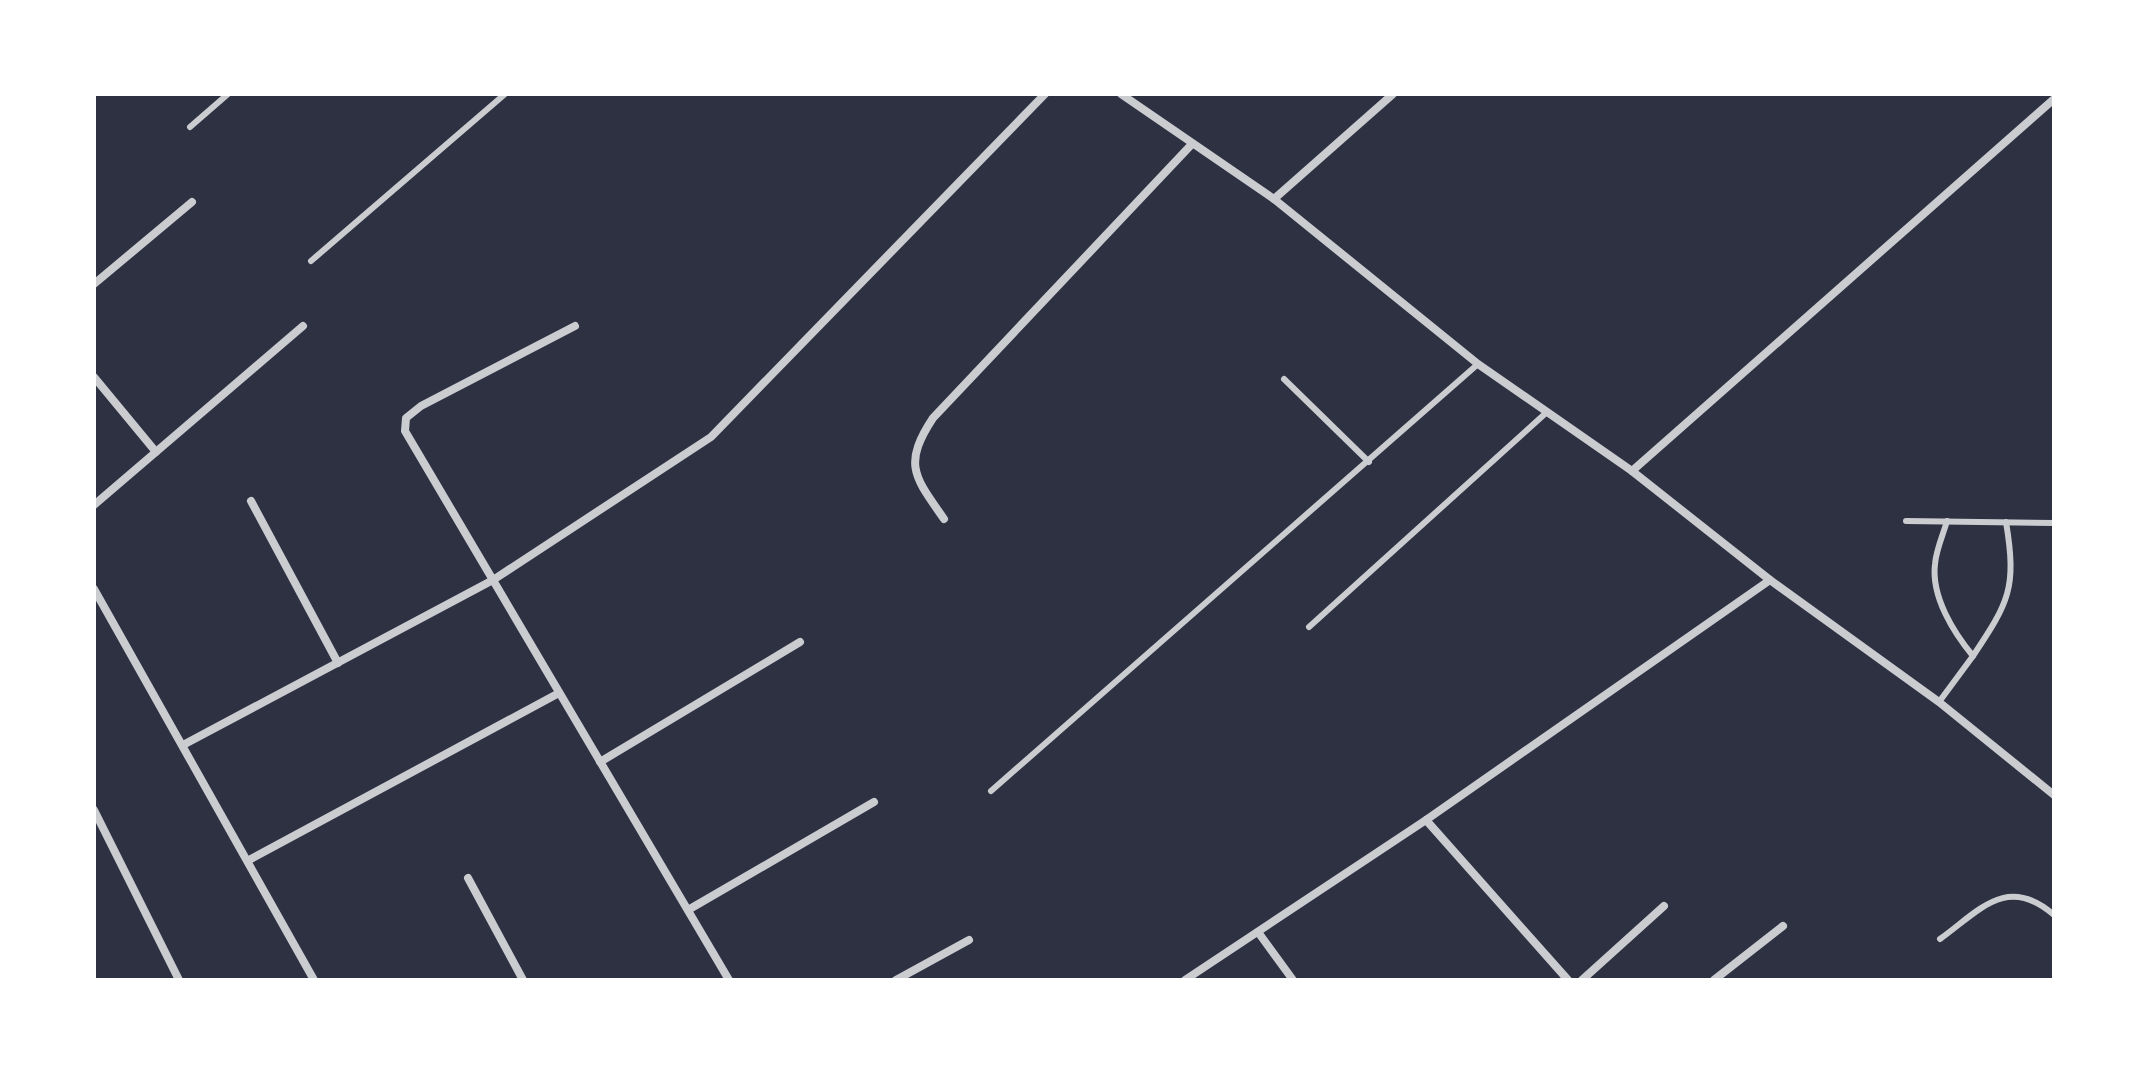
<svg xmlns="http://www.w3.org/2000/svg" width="2148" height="1074" font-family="'Space Grotesk',sans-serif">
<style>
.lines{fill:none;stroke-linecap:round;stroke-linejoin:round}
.service{stroke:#caccd0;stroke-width:6}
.minor{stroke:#caccd0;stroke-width:8}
</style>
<rect width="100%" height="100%" fill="#2d3142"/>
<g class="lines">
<g class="service">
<polyline points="190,127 228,94"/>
<polyline points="311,261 505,94"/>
<polyline points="1284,379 1369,462"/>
<polyline points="1906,521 2054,523"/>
<polyline points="1309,627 1547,412"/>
<path d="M1973,656C2009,602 2017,588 2006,522"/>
<path d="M1939,702L1973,656C1954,633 1931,597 1935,564C1936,550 1943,535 1947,521"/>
<polyline points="991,791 1478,364"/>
<path d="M1940,939C1979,911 2007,874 2054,915"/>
</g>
<g class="minor">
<polyline points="1121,94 1274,199 1478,364 1632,471 1770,580 1939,702 2054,795"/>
<polyline points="1274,199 1393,94"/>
<polyline points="94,284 192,202"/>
<polyline points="575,326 421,406 406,418 405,431 729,980"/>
<polyline points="94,377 156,452"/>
<polyline points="1632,471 2054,99"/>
<polyline points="251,501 338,663"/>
<polyline points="94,505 303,326"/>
<path d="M944,519C915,477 902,465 933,418L1192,144"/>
<polyline points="94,589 314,980"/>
<polyline points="183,745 493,580 711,437 1045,94"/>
<polyline points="600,762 800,642"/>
<polyline points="94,810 179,980"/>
<polyline points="1426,820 1568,980"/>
<polyline points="249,860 559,693"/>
<polyline points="468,878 523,980"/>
<polyline points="688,910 874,802"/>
<polyline points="1258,932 1293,980"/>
<polyline points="896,980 969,940"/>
<polyline points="1185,980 1426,820 1770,580"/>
<polyline points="1582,980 1664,906"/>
<polyline points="1714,980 1783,926"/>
</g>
</g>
<rect width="2148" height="1074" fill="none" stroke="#ffffff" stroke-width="192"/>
</svg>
